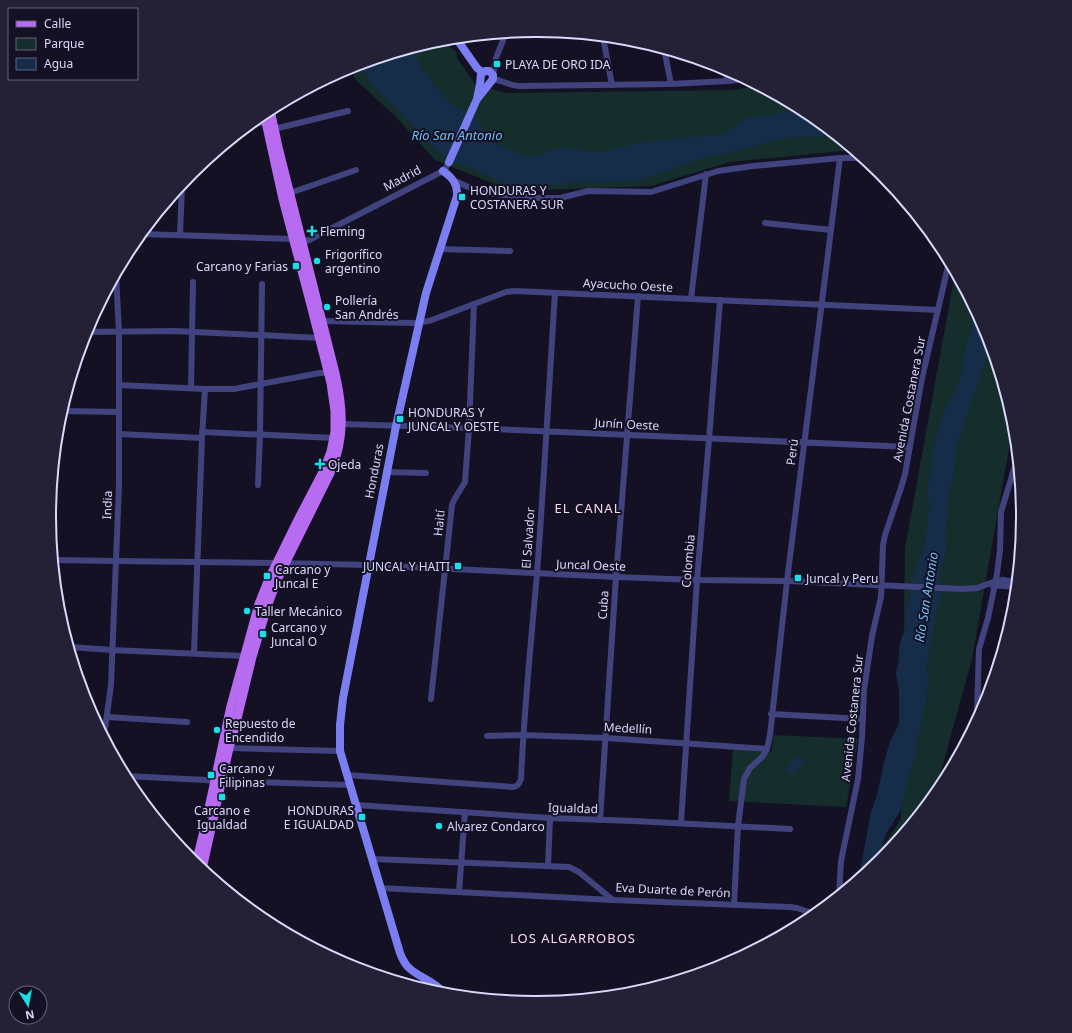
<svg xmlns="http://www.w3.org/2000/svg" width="1072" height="1033" font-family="'Noto Sans',sans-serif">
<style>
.green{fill:#152e2c}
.water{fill:#162d4a}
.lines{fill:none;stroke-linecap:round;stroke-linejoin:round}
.minor{stroke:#41437f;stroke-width:6}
.secondary{stroke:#7a7ef1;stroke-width:8}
.primary{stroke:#b66bf0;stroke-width:9}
.poi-dot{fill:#19dfe7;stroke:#141125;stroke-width:1.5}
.labels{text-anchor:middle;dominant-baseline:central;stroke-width:4;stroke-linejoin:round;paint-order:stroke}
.poi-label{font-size:12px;fill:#dbd9fb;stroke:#141125;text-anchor:start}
.street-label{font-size:12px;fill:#dbd9fb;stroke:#141125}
.water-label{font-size:13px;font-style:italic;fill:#71bdf0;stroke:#141125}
.neighbourhood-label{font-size:13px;letter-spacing:1px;fill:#fbdbf1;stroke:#141125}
.rim{fill:none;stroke:#dbd9fb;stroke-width:2}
</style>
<rect width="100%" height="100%" fill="#141125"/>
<g class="green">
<polygon points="441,39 448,39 450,40 450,47 456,52 457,58 475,84 505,93 732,90 758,86 806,112 853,150 730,162 651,186 512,191 435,160 396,117 355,79 350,67"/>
<polygon points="955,273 986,331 1011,416 1011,437 972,659 935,793 880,861 867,871 901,819 905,548"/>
<polygon points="774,735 858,739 846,807 729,801 733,749 771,753"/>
</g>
<g class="water">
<polygon points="412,48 425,74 452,105 476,118 491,142 523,155 536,156 561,147 598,152 643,142 724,134 747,118 780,113 805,111 836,136 783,138 720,155 706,157 653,176 637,180 609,182 576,182 554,185 537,185 520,187 513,186 501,182 471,168 452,161 438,152 417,131 395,106 370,83 360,64"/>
<path d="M976,312L986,331L988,340L984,367L970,405L964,428L958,439L955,461L954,473L949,495L945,538L947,541L946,550L939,577L942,596L936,615L926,667L928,679L926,700L916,745L917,751L908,776L902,808L886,834L883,843L887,850L880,861L859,878L871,812L877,795L884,762L890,742L898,726L899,722V691L896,673L898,665L900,642L906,627V615L914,577L919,560L925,544L930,502C924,492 930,483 931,473C932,468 931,462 932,457C934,444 939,429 943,416C946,406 953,398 957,389C965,364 966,336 976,312Z"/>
<polygon points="798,755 805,761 792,775 785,769"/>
</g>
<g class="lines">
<g class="minor">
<polyline points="603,37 612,85"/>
<polyline points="664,49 671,84"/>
<polyline points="725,69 728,81"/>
<polyline points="493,75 496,58 506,33"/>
<path d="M493,79C503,81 511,86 521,86L671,84L728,81L745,79"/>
<polyline points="253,123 266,123"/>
<polyline points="274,129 348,111"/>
<polyline points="455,181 475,190 485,193 535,198 560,198 588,191 651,192 718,171 753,166 840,158 862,158"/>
<polyline points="290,193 356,170"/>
<polyline points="765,223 831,230"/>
<polyline points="142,234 293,239 302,242 309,240 443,171 445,169 449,162"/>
<polyline points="180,235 182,185"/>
<polyline points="440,249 510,251"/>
<polyline points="691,299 706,174"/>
<polyline points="322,321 415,323 429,321 506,292 515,291 938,310"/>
<polyline points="86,332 175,331 320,338"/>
<polyline points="119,385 205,389 234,389 320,373 329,373"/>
<polyline points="191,388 193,282"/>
<polyline points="62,411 119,412"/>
<polyline points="342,424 469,428 910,447"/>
<polyline points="202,432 334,438"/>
<polyline points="119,434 202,438"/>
<polyline points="386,472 426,473"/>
<polyline points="258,485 260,434 262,284"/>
<polyline points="54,560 116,561 277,563 368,565 616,577 697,580 787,581 963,589 977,588 996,581 1003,580 1016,582"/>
<polyline points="992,585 1016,587"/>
<polyline points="70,647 112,650 244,656"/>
<polyline points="194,653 202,438 205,389"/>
<polyline points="431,699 452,505 454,500 465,482 469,428 474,304"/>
<polyline points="771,714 863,719"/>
<polyline points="107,717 187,722"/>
<polyline points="973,726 977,712 979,649 988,618 997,574 1000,550 1001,512 1017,459"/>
<polyline points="104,736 111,685 119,486 119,332 116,275"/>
<polyline points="487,736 523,735 606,738 767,749"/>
<polyline points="229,748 340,751"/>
<path d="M347,775L513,787C518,786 519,784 521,779C524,710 531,642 537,574C544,480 549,387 555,293"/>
<polyline points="125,776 206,780 214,781"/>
<polyline points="221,781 350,785"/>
<polyline points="356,805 550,818 634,821 790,829"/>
<polyline points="600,820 616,577 638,296"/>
<polyline points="681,823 697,580 709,439 720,300"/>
<polyline points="372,859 569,867 579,872 613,900 790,907 797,908 815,914"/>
<polyline points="548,866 550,818"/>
<polyline points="380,888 613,900"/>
<polyline points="459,892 465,812"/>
<polyline points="839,895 841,861 858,779 862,737 864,690 872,636 881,597 883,545 885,535 901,488 905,474 922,378 949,262"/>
<polyline points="734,905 738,826 744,779 750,768 763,756 767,749 770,735 787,581 840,158"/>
</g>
<g class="secondary">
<polyline points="456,38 477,68 482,72"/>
<polyline points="449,162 477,99 493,79 493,75 489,71 485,71 481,74 480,84 477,99"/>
<path d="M443,171C452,177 458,184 457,196L426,293L396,426L343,698L340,725V751L400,953C402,958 404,963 408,967C419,978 435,981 445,994"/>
</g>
<g class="primary">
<polyline points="208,813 231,706 259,604 269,579 298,520 324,470 331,452 335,432 335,411 331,383 311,305 283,199 264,113"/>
<polyline points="196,864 204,831"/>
<path d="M202,869L229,748L235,727L252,657L264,617L267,606L278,578L331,471C345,437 343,408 335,373L278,147L270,110"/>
</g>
</g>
<g class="poi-dot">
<rect x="493" y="60" width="8" height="8" rx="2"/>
<rect x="458" y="193" width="8" height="8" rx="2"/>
<path d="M310 225h4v4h4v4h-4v4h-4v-4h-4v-4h4z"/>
<circle cx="317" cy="261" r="4"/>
<rect x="292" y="262" width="8" height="8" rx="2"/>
<circle cx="327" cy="307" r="4"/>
<rect x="396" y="415" width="8" height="8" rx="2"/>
<path d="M318 458h4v4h4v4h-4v4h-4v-4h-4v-4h4z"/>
<rect x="454" y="562" width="8" height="8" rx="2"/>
<rect x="263" y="572" width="8" height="8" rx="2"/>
<rect x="794" y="574" width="8" height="8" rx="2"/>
<circle cx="247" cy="611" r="4"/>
<rect x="259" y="630" width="8" height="8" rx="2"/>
<circle cx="217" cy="730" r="4"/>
<rect x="207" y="771" width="8" height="8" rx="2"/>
<rect x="218" y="793" width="8" height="8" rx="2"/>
<rect x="358" y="813" width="8" height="8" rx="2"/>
<circle cx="439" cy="826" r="4"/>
</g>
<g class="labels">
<g class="poi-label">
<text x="505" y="64">PLAYA DE ORO IDA</text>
<text x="470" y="190">HONDURAS Y<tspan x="470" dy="14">COSTANERA SUR</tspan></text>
<text x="320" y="231">Fleming</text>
<text x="325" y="254">Frigorífico<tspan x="325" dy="14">argentino</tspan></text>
<text x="288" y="266" text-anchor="end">Carcano y Farias</text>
<text x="335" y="300">Pollería<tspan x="335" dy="14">San Andrés</tspan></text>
<text x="408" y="412">HONDURAS Y<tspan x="408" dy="14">JUNCAL Y OESTE</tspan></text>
<text x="328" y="464">Ojeda</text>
<text x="450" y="566" text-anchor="end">JUNCAL Y HAITI</text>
<text x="275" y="569">Carcano y<tspan x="275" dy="14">Juncal E</tspan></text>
<text x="806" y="578">Juncal y Peru</text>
<text x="255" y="611">Taller Mecánico</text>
<text x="271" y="627">Carcano y<tspan x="271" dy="14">Juncal O</tspan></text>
<text x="225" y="723">Repuesto de<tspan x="225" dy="14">Encendido</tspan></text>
<text x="219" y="768">Carcano y<tspan x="219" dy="14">Filipinas</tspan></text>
<text x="222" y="810" text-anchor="middle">Carcano e<tspan x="222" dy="14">Igualdad</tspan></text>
<text x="354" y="810" text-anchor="end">HONDURAS<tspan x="354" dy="14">E IGUALDAD</tspan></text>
<text x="447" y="826">Alvarez Condarco</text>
</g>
<g class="street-label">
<text transform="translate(402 178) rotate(-28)">Madrid</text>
<text transform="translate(628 285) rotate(3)">Ayacucho Oeste</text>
<text transform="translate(909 399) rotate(-79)">Avenida Costanera Sur</text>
<text transform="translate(627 424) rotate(3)">Junín Oeste</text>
<text transform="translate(792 452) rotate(-83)">Perú</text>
<text transform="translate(374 471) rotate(-79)">Honduras</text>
<text transform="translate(107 505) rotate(-88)">India</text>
<text transform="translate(439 523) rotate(-84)">Haití</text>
<text transform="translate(528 538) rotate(-86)">El Salvador</text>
<text transform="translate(688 561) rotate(-85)">Colombia</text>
<text transform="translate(591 565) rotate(2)">Juncal Oeste</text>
<text transform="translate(603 605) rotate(-86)">Cuba</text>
<text transform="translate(852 718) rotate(-84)">Avenida Costanera Sur</text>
<text transform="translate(628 728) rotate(3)">Medellín</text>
<text transform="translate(573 808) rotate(2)">Igualdad</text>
<text transform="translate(673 890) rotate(3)">Eva Duarte de Perón</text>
</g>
<g class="water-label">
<text x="457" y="135">Río San Antonio</text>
<text transform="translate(926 597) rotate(-81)">Río San Antonio</text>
</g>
<g class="neighbourhood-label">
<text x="588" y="508">EL CANAL</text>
<text x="573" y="938">LOS ALGARROBOS</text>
</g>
</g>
<path d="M0 0H1072V1033H0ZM535 37H537A479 479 0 0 1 1016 516V517A479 479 0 0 1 537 996H535A479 479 0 0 1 56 517V516A479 479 0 0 1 535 37Z" fill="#242136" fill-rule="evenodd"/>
<path class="rim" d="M535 37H537A479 479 0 0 1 1016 516V517A479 479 0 0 1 537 996H535A479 479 0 0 1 56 517V516A479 479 0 0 1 535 37Z"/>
<rect x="8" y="8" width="130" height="72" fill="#141125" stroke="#64617b"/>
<rect x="16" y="21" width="20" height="6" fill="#b66bf0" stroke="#64617b"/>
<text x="44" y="28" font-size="12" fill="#dbd9fb">Calle</text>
<rect x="16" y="38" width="20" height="12" fill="#152e2c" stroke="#64617b"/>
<text x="44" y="48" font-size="12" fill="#dbd9fb">Parque</text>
<rect x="16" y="58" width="20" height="12" fill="#162d4a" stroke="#64617b"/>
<text x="44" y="68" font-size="12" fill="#dbd9fb">Agua</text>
<g transform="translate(28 1005) rotate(169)"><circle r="19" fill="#141125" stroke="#64617b"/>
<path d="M0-3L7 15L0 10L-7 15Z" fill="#19dfe7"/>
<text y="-6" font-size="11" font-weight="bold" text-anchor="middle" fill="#dbd9fb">N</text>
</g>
</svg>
